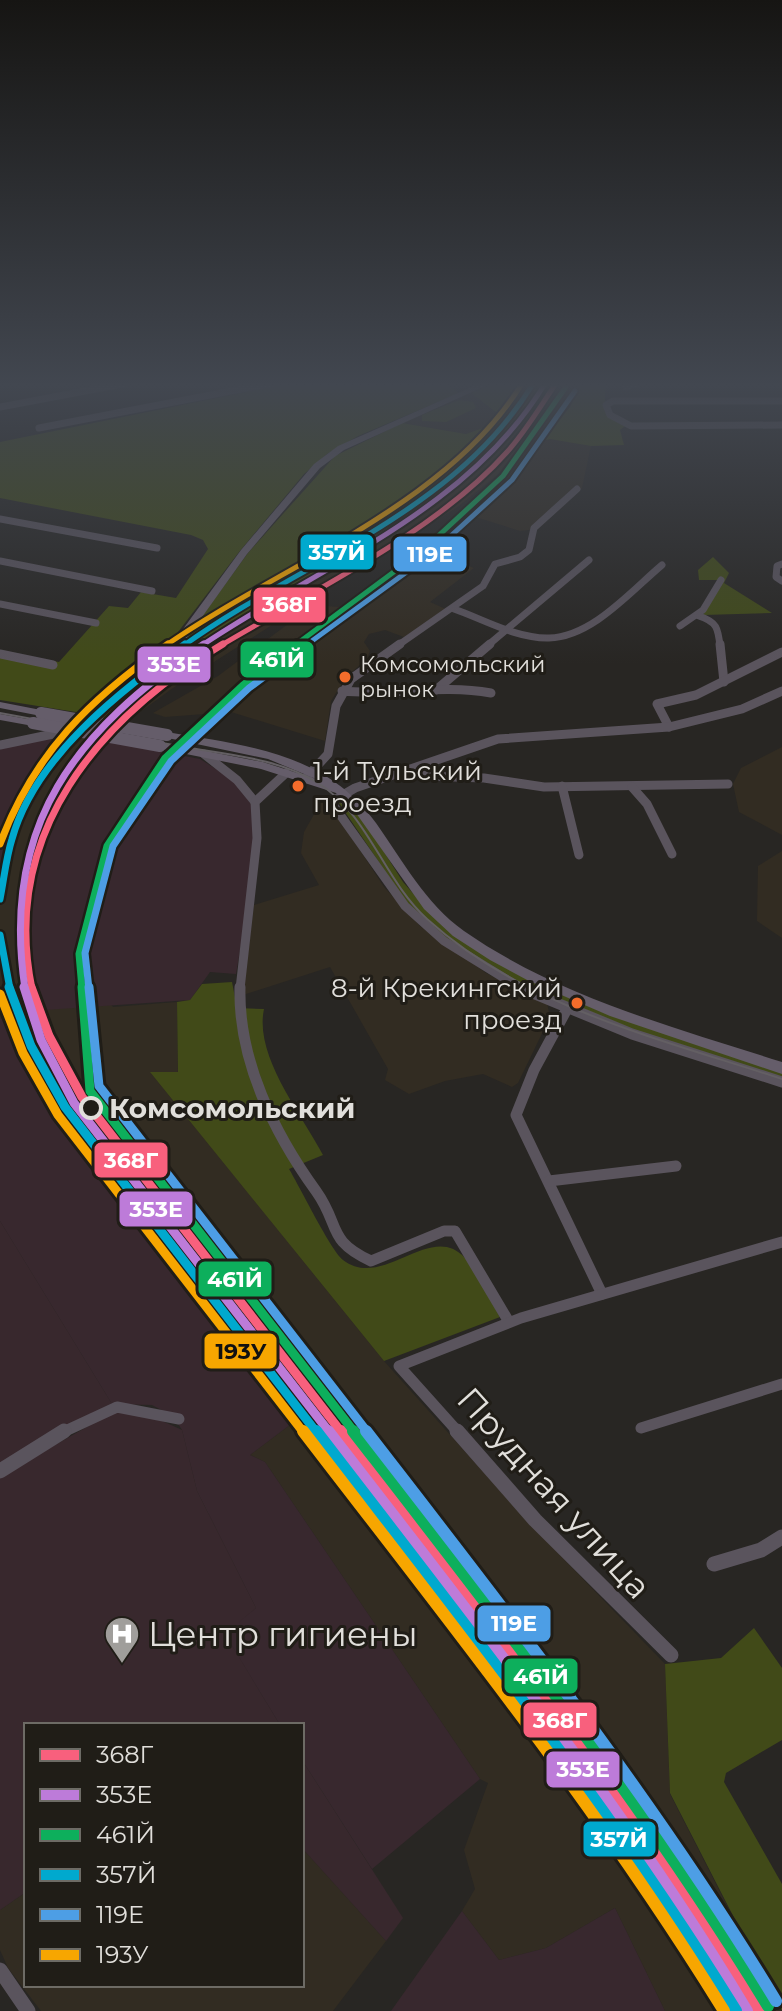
<svg xmlns="http://www.w3.org/2000/svg" width="782" height="2011" font-family="Montserrat,sans-serif">
<style>
.built{fill:#322c22}
.industrial{fill:#38282e}
.medical{fill:#38282d}
.green{fill:#414a18}
.lines{fill:none;stroke-linecap:round;stroke-linejoin:round}
.street-far3{stroke:#5a545d;stroke-width:7}
.street-far2{stroke:#5a545d;stroke-width:9}
.street-far1{stroke:#5a545d;stroke-width:11}
.street{stroke:#5a545d;stroke-width:15}
.secondary{fill:#655d6a;fill-rule:evenodd}
.tram{stroke:#635f63;stroke-width:2}
.secondary-bridge{stroke:#655d6a;stroke-width:12}
.rail-1-far3-casing{stroke:#201d17;stroke-width:9}
.rail-1-far2-casing{stroke:#201d17;stroke-width:12}
.rail-1-far1-casing{stroke:#201d17;stroke-width:15}
.rail-1-casing{stroke:#201d17;stroke-width:18}
.rail-2-far3-casing{stroke:#201d17;stroke-width:9}
.rail-2-far2-casing{stroke:#201d17;stroke-width:12}
.rail-2-far1-casing{stroke:#201d17;stroke-width:15}
.rail-2-casing{stroke:#201d17;stroke-width:18}
.rail-3-far3-casing{stroke:#201d17;stroke-width:9}
.rail-3-far2-casing{stroke:#201d17;stroke-width:12}
.rail-3-far1-casing{stroke:#201d17;stroke-width:15}
.rail-3-casing{stroke:#201d17;stroke-width:18}
.rail-4-far3-casing{stroke:#201d17;stroke-width:9}
.rail-4-far2-casing{stroke:#201d17;stroke-width:12}
.rail-4-far1-casing{stroke:#201d17;stroke-width:15}
.rail-4-casing{stroke:#201d17;stroke-width:18}
.rail-5-far3-casing{stroke:#201d17;stroke-width:9}
.rail-5-far2-casing{stroke:#201d17;stroke-width:12}
.rail-5-far1-casing{stroke:#201d17;stroke-width:15}
.rail-5-casing{stroke:#201d17;stroke-width:18}
.rail-6-far3-casing{stroke:#201d17;stroke-width:9}
.rail-6-far2-casing{stroke:#201d17;stroke-width:12}
.rail-6-far1-casing{stroke:#201d17;stroke-width:15}
.rail-6-casing{stroke:#201d17;stroke-width:18}
.rail-1-far3{stroke:#f8607d;stroke-width:5}
.rail-1-far2{stroke:#f8607d;stroke-width:7}
.rail-1-far1{stroke:#f8607d;stroke-width:9}
.rail-1{stroke:#f8607d;stroke-width:12}
.rail-2-far3{stroke:#bd7bd9;stroke-width:5}
.rail-2-far2{stroke:#bd7bd9;stroke-width:7}
.rail-2-far1{stroke:#bd7bd9;stroke-width:9}
.rail-2{stroke:#bd7bd9;stroke-width:12}
.rail-3-far3{stroke:#0daf5c;stroke-width:5}
.rail-3-far2{stroke:#0daf5c;stroke-width:7}
.rail-3-far1{stroke:#0daf5c;stroke-width:9}
.rail-3{stroke:#0daf5c;stroke-width:12}
.rail-4-far3{stroke:#00a9ce;stroke-width:5}
.rail-4-far2{stroke:#00a9ce;stroke-width:7}
.rail-4-far1{stroke:#00a9ce;stroke-width:9}
.rail-4{stroke:#00a9ce;stroke-width:12}
.rail-5-far3{stroke:#4d9ee5;stroke-width:5}
.rail-5-far2{stroke:#4d9ee5;stroke-width:7}
.rail-5-far1{stroke:#4d9ee5;stroke-width:9}
.rail-5{stroke:#4d9ee5;stroke-width:12}
.rail-6-far3{stroke:#f7a600;stroke-width:5}
.rail-6-far2{stroke:#f7a600;stroke-width:7}
.rail-6-far1{stroke:#f7a600;stroke-width:9}
.rail-6{stroke:#f7a600;stroke-width:12}
.bus-dot{fill:#f36c2b;stroke:#201d17;stroke-width:3}
.stop-dot{fill:#201d17;stroke:#e1dfdb;stroke-width:4}
.labels{text-anchor:middle;dominant-baseline:central;stroke-width:6;stroke-linejoin:round;paint-order:stroke}
.far-bus-label{font-size:22px;fill:#e1dfdb;stroke:#201d17;text-anchor:start}
.bus-label{font-size:26px;fill:#e1dfdb;stroke:#201d17;text-anchor:start}
.stop-label{font-size:28px;font-weight:bold;fill:#e1dfdb;stroke:#201d17;text-anchor:start}
.near-street-label{font-size:34px;fill:#e1dfdb;stroke:#201d17}
.near-poi-label{font-size:34px;fill:#e1dfdb;stroke:#201d17;text-anchor:start}
.line-badge{stroke:#201d17;stroke-width:3}
.badge-label{font-size:22px;text-anchor:middle;font-weight:bold;fill:#fff}
.pale-badge-label{font-size:22px;text-anchor:middle;font-weight:bold;fill:#111}
</style>
<rect width="100%" height="100%" fill="#282623"/>
<g class="built">
<polygon points="549,382 566,382 552,410 497,475 459,506 173,688 125,723 103,720 171,669 461,478 511,436"/>
<polygon points="471,393 497,413 496,423 466,434 402,423"/>
<polygon points="550,438 591,446 582,488 538,529 520,531 469,515 542,441"/>
<polygon points="442,555 474,568 430,602 448,610 404,637 385,630 369,634 364,642 370,651 367,659 346,677 331,701 325,741 231,712 165,717 153,713 218,676 303,613 321,606 342,607 361,593"/>
<polygon points="74,736 99,740 61,792 31,849 23,895 113,1007 177,1002 178,1073 151,1073 384,1361 530,1524 665,1664 670,1794 781,2011 665,2011 615,1908 546,1948 499,1960 462,1911 475,1889 464,1850 488,1783 480,1779 265,1462 250,1455 303,1415 29,1067 6,1021 0,1018 0,901 6,857 32,805"/>
<polygon points="782,747 782,835 739,812 733,784 741,768"/>
<polygon points="321,802 330,804 384,887 420,926 486,973 547,1003 550,1017 518,1083 512,1087 483,1074 445,1081 409,1094 385,1080 388,1069 330,967 243,995 254,905 319,885 301,853 304,832"/>
<polygon points="782,851 782,938 757,921 758,866"/>
<polygon points="302,1848 386,1941 333,2011 41,2011 8,1968 0,1950 0,1910 26,1892 26,1985 302,1985"/>
</g>
<g class="industrial">
<polygon points="62,734 74,736 32,805 6,856 0,901 0,748"/>
<polygon points="99,740 200,759 235,781 251,804 255,818 247,910 236,974 210,972 190,1000 45,1010 20,940 31,849 61,792"/>
<polygon points="0,1018 6,1021 29,1066 41,1063 303,1415 250,1455 265,1462 480,1779 372,1869 302,1760 302,1725 280,1725 224,1633 256,1608 197,1491 182,1430 173,1416 152,1405 112,1404 0,1221"/>
<polygon points="615,1908 665,2011 391,2011 462,1911 499,1960 546,1948"/>
</g>
<g class="medical">
<polygon points="0,1221 112,1404 0,1466"/>
<polygon points="117,1410 147,1414 182,1430 197,1491 256,1608 225,1634 280,1725 26,1725 26,1892 0,1910 0,1476"/>
<polygon points="302,1760 403,1918 386,1941 302,1848"/>
</g>
<g class="green">
<polygon points="295,382 444,382 459,393 358,436 327,454 304,474 239,552 159,657 82,713 0,700 0,652 59,662 109,606 128,608 141,592 176,598 208,549 203,540 191,535 0,498 0,442"/>
<polygon points="497,382 549,382 511,436 461,478 412,513 392,522 386,531 216,638 103,720 89,717 179,648 248,553 335,456 402,423 466,434 496,423 497,413 471,393"/>
<path d="M579,382H606C604,404 603,416 625,426L620,430L624,445L591,446L550,439L542,441L570,407Z"/>
<polygon points="459,400 473,402 476,408 446,422 422,421 422,415"/>
<polygon points="713,557 729,573 724,583 772,613 703,615 718,580 699,580 698,570"/>
<polygon points="337,800 358,811 403,882 434,917 535,982 602,1012 782,1072 782,1080 599,1019 527,987 446,938 406,902"/>
<path d="M232,982L237,1008L264,1009C254,1056 301,1113 323,1155L289,1169C300,1187 330,1249 343,1260C383,1291 431,1220 465,1258C479,1274 489,1298 500,1317L384,1361L150,1072H178L177,1002L190,1000L202,984Z"/>
<polygon points="754,1628 782,1668 782,1740 726,1773 724,1782 782,1884 782,2011 670,1793 665,1664 721,1658"/>
</g>
<g class="lines">
<g class="street-far3">
<polyline points="626,387 639,382"/>
<polyline points="782,401 613,401 606,405 610,415 631,426 782,425"/>
<polyline points="0,407 133,382"/>
<polyline points="39,428 278,382"/>
<polyline points="0,519 157,548"/>
<polyline points="0,561 152,591"/>
<polyline points="782,564 777,566 776,577 782,581"/>
<polyline points="0,604 96,623"/>
<path d="M454,609C483,619 517,639 549,638C592,637 631,591 662,565"/>
<path d="M699,616C717,622 718,628 720,646"/>
<polyline points="680,626 703,610 721,580"/>
<polyline points="397,646 483,586 495,564 520,557 529,550 534,528 577,489"/>
<polyline points="487,646 589,560"/>
</g>
<g class="street-far2">
<polyline points="720,644 724,682"/>
<polyline points="0,654 53,665"/>
<polyline points="436,690 490,644"/>
<path d="M342,691C392,696 441,684 491,693"/>
<polyline points="669,727 657,704 696,695 782,652"/>
<polyline points="0,745 58,733"/>
<polyline points="204,754 237,780 255,802"/>
<polyline points="416,769 424,776 484,778 544,787 728,784"/>
<polyline points="305,779 328,754 336,706 351,679 400,644"/>
<polyline points="562,786 579,855"/>
<polyline points="632,787 647,804 672,854"/>
<polyline points="240,989 257,838 255,802 286,773"/>
<polyline points="522,989 444,941 405,906 331,802 355,788 498,739 669,727 742,709 782,691"/>
</g>
<g class="street-far1">
<path d="M240,987C238,1060 274,1133 316,1191C341,1226 326,1240 371,1261L444,1231H455L509,1322"/>
<polyline points="518,987 632,1034 782,1082"/>
<polyline points="567,1009 534,1070 516,1115 602,1294"/>
<polyline points="549,1181 676,1166"/>
<polyline points="641,1428 782,1384"/>
<polyline points="61,1433 117,1407 179,1419"/>
<polyline points="459,1433 399,1366 521,1318 782,1242"/>
</g>
<g class="street">
<polyline points="457,1431 535,1520 671,1655"/>
<polyline points="0,1471 64,1431"/>
<polyline points="714,1564 761,1550 782,1537"/>
<polyline points="0,1970 28,2011"/>
</g>
<g class="secondary">
<polygon points="483,382 494,382 344,450 320,468 247,554 180,648 89,718 81,718 81,714 172,644 241,550 314,464 338,446"/>
<polygon points="0,702 41,710 47,713 41,716 0,708"/>
<polygon points="0,714 33,720 39,723 33,726 0,720"/>
<path d="M167,732C247,746 325,752 376,823C403,861 425,903 464,931C559,997 673,1027 782,1062V1074L610,1016L529,981L490,960L453,936L424,909L356,813L336,793L261,769L156,748L154,746L160,742L263,762L316,779L268,759L163,737L161,735Z"/>
</g>
<path class="tram" d="M0,713C61,724 123,736 184,747C229,755 278,758 318,783C369,815 383,879 427,919C524,1007 660,1039 782,1079"/>
<g class="secondary-bridge">
<polyline points="41,713 167,735"/>
<polyline points="33,723 160,746"/>
</g>
<defs>
<path id="rail-1-far3" d="M220,646C312,591 436,532 507,452C526,431 541,405 557,382"/>
<path id="rail-1-far2" d="M32,989C0,833 99,718 223,644"/>
<polyline id="rail-1-far1" points="31,987 49,1036 82,1097 342,1433"/>
<path id="rail-1" d="M341,1431C486,1620 635,1808 759,2011"/>
<path id="rail-2-far3" d="M201,646C321,565 469,511 546,382"/>
<path id="rail-2-far2" d="M25,989C0,823 77,730 204,644"/>
<polyline id="rail-2-far1" points="24,987 41,1040 74,1103 330,1433"/>
<path id="rail-2" d="M328,1431C473,1619 624,1807 747,2011"/>
<polyline id="rail-3-far3" points="294,646 422,551 503,476 566,387"/>
<polyline id="rail-3-far2" points="82,989 79,954 107,846 165,758 243,685 297,644"/>
<polyline id="rail-3-far1" points="82,987 90,1091 355,1433"/>
<path id="rail-3" d="M353,1431C498,1618 645,1805 768,2006"/>
<path id="rail-4-far3" d="M183,646C301,561 456,513 534,382"/>
<g id="rail-4-far2">
<path d="M0,899C4,879 6,858 12,839C35,756 120,692 185,644"/>
<polyline points="0,935 10,989"/>
</g>
<polyline id="rail-4-far1" points="9,987 31,1046 65,1107 317,1433"/>
<path id="rail-4" d="M316,1431C461,1620 611,1808 736,2011"/>
<polyline id="rail-5-far3" points="305,646 430,555 512,480 575,391"/>
<polyline id="rail-5-far2" points="89,989 85,953 113,846 171,761 249,688 308,644"/>
<polyline id="rail-5-far1" points="89,987 99,1086 368,1433"/>
<path id="rail-5" d="M366,1431C509,1616 655,1801 776,2001"/>
<path id="rail-6-far3" d="M165,646C281,565 449,505 523,382"/>
<path id="rail-6-far2" d="M0,844C34,753 90,699 168,644"/>
<polyline id="rail-6-far1" points="0,994 23,1053 58,1115 304,1433"/>
<path id="rail-6" d="M303,1431C448,1620 599,1808 724,2011"/>
</defs>
<use href="#rail-1-far3" class="rail-1-far3-casing"/>
<use href="#rail-1-far2" class="rail-1-far2-casing"/>
<use href="#rail-1-far1" class="rail-1-far1-casing"/>
<use href="#rail-1" class="rail-1-casing"/>
<use href="#rail-2-far3" class="rail-2-far3-casing"/>
<use href="#rail-2-far2" class="rail-2-far2-casing"/>
<use href="#rail-2-far1" class="rail-2-far1-casing"/>
<use href="#rail-2" class="rail-2-casing"/>
<use href="#rail-3-far3" class="rail-3-far3-casing"/>
<use href="#rail-3-far2" class="rail-3-far2-casing"/>
<use href="#rail-3-far1" class="rail-3-far1-casing"/>
<use href="#rail-3" class="rail-3-casing"/>
<use href="#rail-4-far3" class="rail-4-far3-casing"/>
<use href="#rail-4-far2" class="rail-4-far2-casing"/>
<use href="#rail-4-far1" class="rail-4-far1-casing"/>
<use href="#rail-4" class="rail-4-casing"/>
<use href="#rail-5-far3" class="rail-5-far3-casing"/>
<use href="#rail-5-far2" class="rail-5-far2-casing"/>
<use href="#rail-5-far1" class="rail-5-far1-casing"/>
<use href="#rail-5" class="rail-5-casing"/>
<use href="#rail-6-far3" class="rail-6-far3-casing"/>
<use href="#rail-6-far2" class="rail-6-far2-casing"/>
<use href="#rail-6-far1" class="rail-6-far1-casing"/>
<use href="#rail-6" class="rail-6-casing"/>
<use href="#rail-1-far3" class="rail-1-far3"/>
<use href="#rail-1-far2" class="rail-1-far2"/>
<use href="#rail-1-far1" class="rail-1-far1"/>
<use href="#rail-1" class="rail-1"/>
<use href="#rail-2-far3" class="rail-2-far3"/>
<use href="#rail-2-far2" class="rail-2-far2"/>
<use href="#rail-2-far1" class="rail-2-far1"/>
<use href="#rail-2" class="rail-2"/>
<use href="#rail-3-far3" class="rail-3-far3"/>
<use href="#rail-3-far2" class="rail-3-far2"/>
<use href="#rail-3-far1" class="rail-3-far1"/>
<use href="#rail-3" class="rail-3"/>
<use href="#rail-4-far3" class="rail-4-far3"/>
<use href="#rail-4-far2" class="rail-4-far2"/>
<use href="#rail-4-far1" class="rail-4-far1"/>
<use href="#rail-4" class="rail-4"/>
<use href="#rail-5-far3" class="rail-5-far3"/>
<use href="#rail-5-far2" class="rail-5-far2"/>
<use href="#rail-5-far1" class="rail-5-far1"/>
<use href="#rail-5" class="rail-5"/>
<use href="#rail-6-far3" class="rail-6-far3"/>
<use href="#rail-6-far2" class="rail-6-far2"/>
<use href="#rail-6-far1" class="rail-6-far1"/>
<use href="#rail-6" class="rail-6"/>
</g>
<linearGradient id="sky" x2="0" y2="1"><stop stop-color="#161513"/><stop offset="0.58" stop-color="#424750"/><stop offset="1" stop-color="#424750" stop-opacity="0"/></linearGradient>
<rect width="782" height="664" fill="url(#sky)"/>
<defs>
<symbol id="hospital-pin" viewBox="-11 -11 22 30"><path d="M0 17L-7.5 6A9.5 9.5 0 1 1 7.5 6Z" fill="#a09e9b" stroke="#201d17"/><path d="M-5-5h3v3.5h4V-5h3V5h-3V1.5h-4V5h-3Z" fill="#fff"/></symbol>
</defs>
<g fill-rule="evenodd">
<use href="#hospital-pin" x="102" y="1614" width="40" height="54"/>
</g>
<g class="bus-dot">
<circle cx="345" cy="677" r="7"/>
<circle cx="298" cy="786" r="7"/>
<circle cx="577" cy="1003" r="7"/>
</g>
<circle class="stop-dot" cx="91" cy="1108" r="10"/>
<g class="labels">
<g class="far-bus-label">
<text x="360" y="664">Комсомольский<tspan x="360" dy="25">рынок</tspan></text>
</g>
<g class="bus-label">
<text x="313" y="771">1-й Тульский<tspan x="313" dy="32">проезд</tspan></text>
<text x="562" y="988" text-anchor="end">8-й Крекингский<tspan x="562" dy="32">проезд</tspan></text>
</g>
<g class="stop-label">
<text x="109" y="1108">Комсомольский</text>
</g>
<g class="near-street-label">
<text transform="translate(554 1493) rotate(48)">Прудная улица</text>
</g>
<g class="near-poi-label">
<text x="148" y="1634">Центр гигиены</text>
</g>
</g>
<g class="line-badge">
<rect x="299" y="533" width="76" height="38" rx="8" fill="#00a9ce"/>
<rect x="392" y="535" width="76" height="38" rx="8" fill="#4d9ee5"/>
<rect x="252" y="586" width="75" height="38" rx="8" fill="#f8607d"/>
<rect x="239" y="640" width="76" height="39" rx="8" fill="#0daf5c"/>
<rect x="136" y="645" width="76" height="39" rx="8" fill="#bd7bd9"/>
<rect x="93" y="1141" width="76" height="38" rx="8" fill="#f8607d"/>
<rect x="118" y="1190" width="76" height="38" rx="8" fill="#bd7bd9"/>
<rect x="197" y="1260" width="76" height="38" rx="8" fill="#0daf5c"/>
<rect x="203" y="1332" width="75" height="38" rx="8" fill="#f7a600"/>
<rect x="476" y="1604" width="76" height="39" rx="8" fill="#4d9ee5"/>
<rect x="503" y="1657" width="76" height="38" rx="8" fill="#0daf5c"/>
<rect x="522" y="1701" width="76" height="38" rx="8" fill="#f8607d"/>
<rect x="545" y="1750" width="76" height="39" rx="8" fill="#bd7bd9"/>
<rect x="582" y="1820" width="75" height="38" rx="8" fill="#00a9ce"/>
</g>
<g class="badge-label">
<text x="337" y="560">357Й</text>
<text x="430" y="562">119Е</text>
<text x="289" y="612">368Г</text>
<text x="277" y="667">461Й</text>
<text x="174" y="672">353Е</text>
<text x="131" y="1168">368Г</text>
<text x="156" y="1217">353Е</text>
<text x="235" y="1287">461Й</text>
<text x="514" y="1631">119Е</text>
<text x="541" y="1684">461Й</text>
<text x="560" y="1728">368Г</text>
<text x="583" y="1777">353Е</text>
<text x="619" y="1847">357Й</text>
</g>
<g class="pale-badge-label">
<text x="241" y="1359">193У</text>
</g>
<rect x="24" y="1723" width="280" height="264" fill="#201d17" stroke="#6d6b65" stroke-width="2"/>
<rect x="40" y="1749" width="40" height="12" fill="#f8607d" stroke="#6d6b65" stroke-width="2"/>
<text x="96" y="1763" font-size="24" fill="#e1dfdb">368Г</text>
<rect x="40" y="1789" width="40" height="12" fill="#bd7bd9" stroke="#6d6b65" stroke-width="2"/>
<text x="96" y="1803" font-size="24" fill="#e1dfdb">353Е</text>
<rect x="40" y="1829" width="40" height="12" fill="#0daf5c" stroke="#6d6b65" stroke-width="2"/>
<text x="96" y="1843" font-size="24" fill="#e1dfdb">461Й</text>
<rect x="40" y="1869" width="40" height="12" fill="#00a9ce" stroke="#6d6b65" stroke-width="2"/>
<text x="96" y="1883" font-size="24" fill="#e1dfdb">357Й</text>
<rect x="40" y="1909" width="40" height="12" fill="#4d9ee5" stroke="#6d6b65" stroke-width="2"/>
<text x="96" y="1923" font-size="24" fill="#e1dfdb">119Е</text>
<rect x="40" y="1949" width="40" height="12" fill="#f7a600" stroke="#6d6b65" stroke-width="2"/>
<text x="96" y="1963" font-size="24" fill="#e1dfdb">193У</text>
</svg>
